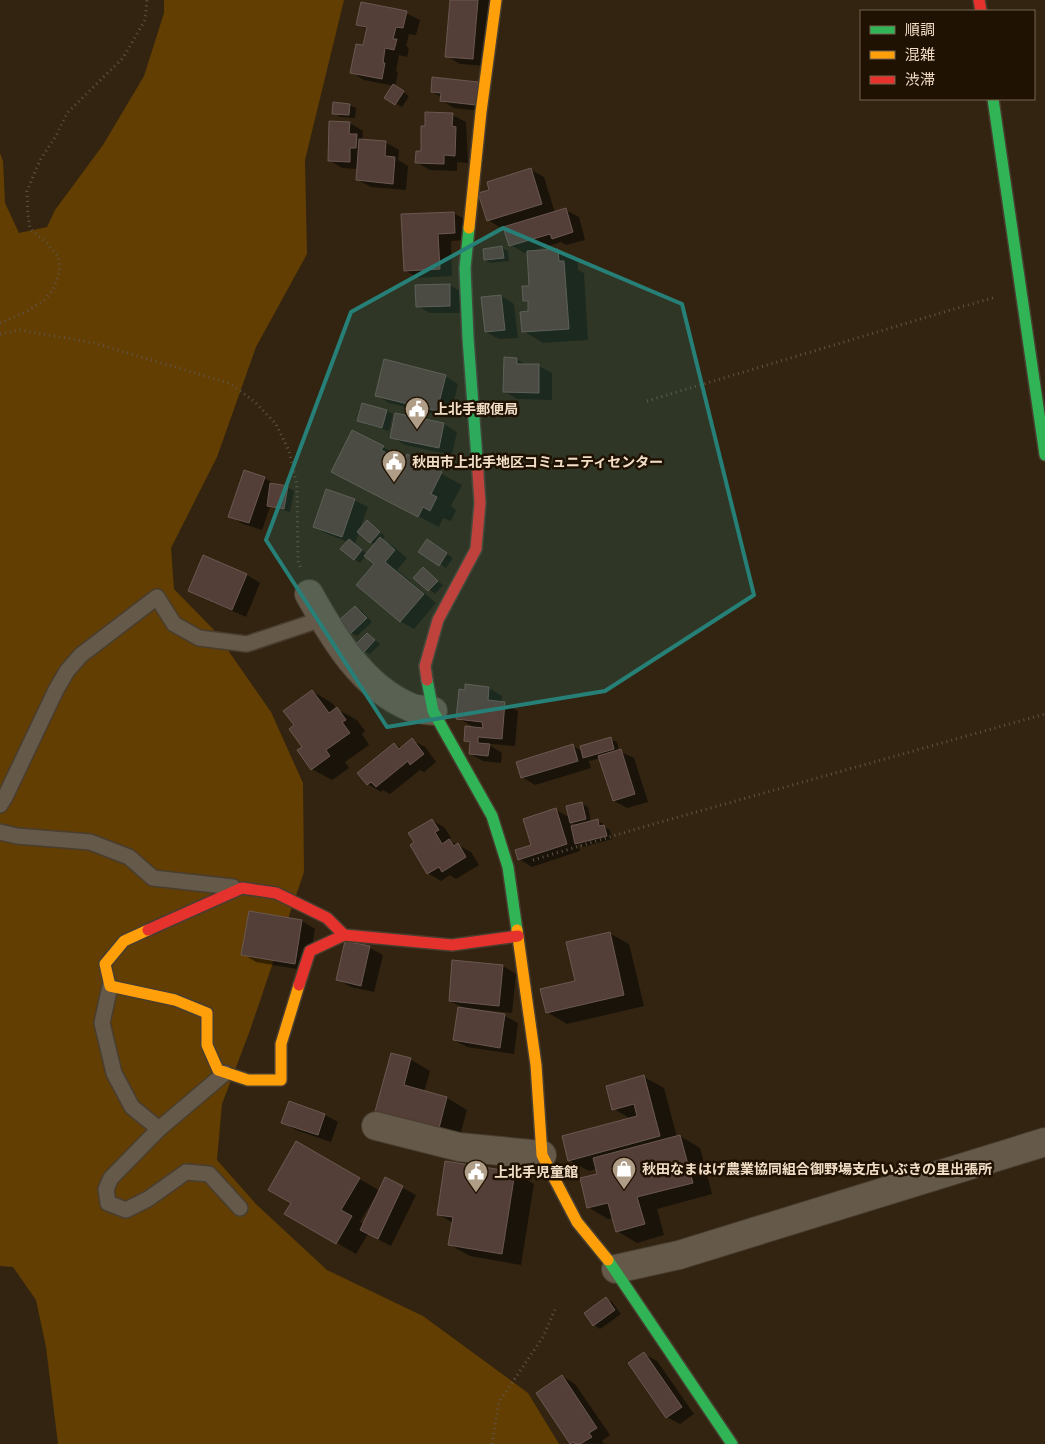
<svg xmlns="http://www.w3.org/2000/svg" width="1045" height="1444" font-family="Roboto,'Noto Sans JP',sans-serif">
<style>
.green{fill:#623e02}
.shadow{fill:#0007;fill-rule:evenodd}
.building{fill:#543e38;stroke:#6a5851}
.lines{fill:none;stroke-linecap:round;stroke-linejoin:round}
.lane-casing{stroke:#483d2f;stroke-width:18}
.street-casing{stroke:#483d2f;stroke-width:30}
.fast-casing{stroke:#483d2f;stroke-width:14}
.slow-casing{stroke:#483d2f;stroke-width:14}
.jam-casing{stroke:#483d2f;stroke-width:14}
.path{stroke:#605446;stroke-width:3;stroke-dasharray:1 4;stroke-linecap:butt}
.lane{stroke:#655949;stroke-width:15}
.street{stroke:#655949;stroke-width:28}
.fast{stroke:#30b455;stroke-width:11}
.slow{stroke:#ff9f0a;stroke-width:11}
.jam{stroke:#e5322d;stroke-width:11}
.marked{fill:#268077;fill-opacity:0.2;stroke:#268077;stroke-width:4;stroke-linejoin:round}
.labels{text-anchor:middle;dominant-baseline:central;stroke-width:5;stroke-linejoin:round;paint-order:stroke}
.poi-label{font-size:14px;font-weight:bold;fill:#f2dec7;stroke:#201202;text-anchor:start}
</style>
<rect width="100%" height="100%" fill="#322411"/>
<polygon class="green" points="164,0 344,0 305,160 307,254 256,347 217,457 171,548 174,589 214,630 271,712 303,783 304,872 249,1033 222,1104 217,1160 257,1205 327,1270 423,1316 528,1393 559,1444 58,1444 46,1347 36,1300 13,1267 0,1266 0,153 3,161 5,203 19,233 47,227 55,210 103,145 144,76 164,13"/>
<g class="shadow">
<polygon points="452,0 492,0 486,66 460,64 447,56"/>
<polygon points="406,13 420,20 416,35 409,34 406,46 409,48 407,57 399,55 396,71 398,72 395,87 409,96 402,107 386,98 394,86 364,80 351,72 364,47 368,30 357,24"/>
<polygon points="433,78 489,112 454,108 441,100 441,97 432,92"/>
<polygon points="349,105 356,108 355,118 340,117 334,113"/>
<polygon points="452,115 466,122 468,163 457,162 457,171 430,170 417,163 422,152"/>
<polygon points="350,123 363,131 362,139 366,141 385,142 399,150 398,160 408,166 406,190 371,187 358,180 358,169 342,168 329,160"/>
<polygon points="531,170 544,177 555,213 565,210 579,217 585,240 566,245 561,242 532,251 558,250 578,262 578,270 584,273 588,340 543,343 523,331 530,312 529,303 524,300 530,287 528,252 524,253 511,245 505,227 501,228 488,220 491,191"/>
<polygon points="453,213 467,220 467,240 451,241 452,276 418,278 405,270"/>
<polygon points="502,248 508,251 509,261 491,263 485,260"/>
<polygon points="450,285 463,293 463,313 430,313 417,306"/>
<polygon points="501,296 514,304 518,338 499,339 486,332"/>
<polygon points="517,359 527,365 539,366 552,373 552,400 517,399 504,391"/>
<polygon points="445,376 458,384 450,418 389,403 376,395"/>
<polygon points="387,411 393,414 389,431 365,424 359,421"/>
<polygon points="444,424 457,432 452,455 405,445 392,437"/>
<polygon points="383,447 403,458 401,462 404,463 408,456 462,485 451,506 456,510 451,521 443,518 439,527 332,472"/>
<polygon points="264,478 277,485 287,487 294,491 290,512 270,507 262,530 243,524 230,516"/>
<path d="M354,500L368,507L359,531L367,522L385,536L382,540L393,546L407,558L397,570L436,603L414,629L400,621L376,564L366,556L360,563L354,559L348,542L327,534L314,527ZM359,532L375,545L367,554L355,544Z"/>
<polygon points="433,544 453,558 446,568 420,551"/>
<polygon points="203,557 247,575 260,583 246,617 203,598 190,591"/>
<polygon points="423,569 443,585 435,594 415,578"/>
<polygon points="356,607 362,611 372,622 357,636 351,633"/>
<polygon points="367,634 380,644 370,654 364,651"/>
<polygon points="489,688 502,696 501,703 518,711 515,746 491,744 491,746 502,753 501,763 483,761 470,754 471,744 465,741 475,728 458,718"/>
<polygon points="312,691 332,703 337,709 357,720 365,731 362,734 369,745 345,762 349,768 332,780 312,769 295,726"/>
<polygon points="611,739 617,742 619,751 634,758 648,802 627,808 614,801 600,758 590,761 588,759 591,768 535,785 522,777 573,746 582,751"/>
<polygon points="412,740 425,747 436,762 424,772 420,770 390,794 383,790 381,792 368,784 359,773 395,744 401,748"/>
<path d="M582,804L588,807L591,822L597,821L604,824V827L610,830L612,839L583,847L578,844L580,851L532,867L519,859L533,845L556,810L570,818ZM570,822L578,826L572,827Z"/>
<polygon points="432,820 445,828 451,838 448,840 471,852 479,865 456,879 450,875 441,881 428,873"/>
<polygon points="250,912 302,921 315,929 308,971 256,962 243,954"/>
<polygon points="609,933 629,944 644,1006 567,1024 547,1012 577,982"/>
<polygon points="370,948 383,955 374,992 351,987 337,979"/>
<polygon points="503,966 516,974 512,1013 483,1010 483,1012 505,1016 518,1023 514,1054 467,1047 454,1040 465,1009 450,1001"/>
<polygon points="410,1059 430,1071 424,1092 447,1098 467,1110 458,1142 376,1114"/>
<polygon points="644,1077 664,1088 677,1137 680,1136 700,1148 712,1194 657,1209 664,1235 637,1243 617,1231 613,1218 608,1219 588,1207 598,1174 597,1169 589,1171 569,1160 631,1119 614,1109"/>
<polygon points="325,1115 338,1122 331,1142 296,1130 283,1123"/>
<path d="M297,1142L380,1191L386,1179L416,1195L391,1246L368,1234L356,1254L286,1213L292,1203ZM373,1200L375,1201L364,1224L360,1222Z"/>
<polygon points="514,1173 534,1184 521,1265 470,1256 450,1245 453,1223 438,1214"/>
<polygon points="606,1299 612,1302 621,1314 600,1329 594,1325"/>
<polygon points="644,1354 657,1361 694,1414 680,1424 667,1417"/>
<polygon points="562,1376 575,1384 610,1435 602,1441 604,1444 571,1443"/>
</g>
<g class="building">
<polygon points="450,0 478,0 473,59 445,57"/>
<polygon points="361,2 407,11 403,28 396,27 393,39 397,39 394,50 385,48 383,63 385,63 382,79 350,73 356,44 363,45 367,27 356,25"/>
<polygon points="432,77 478,82 476,105 440,101 441,93 431,92"/>
<polygon points="393,84 404,91 395,105 384,98"/>
<polygon points="333,102 350,104 349,115 332,114"/>
<polygon points="425,112 453,113 452,126 456,127 455,156 444,155 444,164 415,163 416,151 421,151 421,126 425,126"/>
<polygon points="329,121 350,122 349,134 357,134 356,148 350,148 350,162 328,161"/>
<polygon points="359,139 386,141 385,156 395,157 393,184 356,180"/>
<polygon points="531,168 542,204 487,221 478,193 489,190 487,182"/>
<polygon points="566,208 573,232 552,239 550,234 509,246 503,227"/>
<polygon points="454,212 455,233 438,234 440,269 404,271 401,214"/>
<polygon points="502,246 504,258 484,260 483,249"/>
<polygon points="558,249 559,261 564,261 569,329 522,332 520,312 528,311 528,301 523,301 522,286 529,286 527,251"/>
<polygon points="450,284 450,306 416,307 415,285"/>
<polygon points="501,295 505,330 485,332 481,297"/>
<polygon points="504,357 517,358 517,364 539,364 539,393 503,392"/>
<polygon points="384,359 446,375 437,411 375,396"/>
<polygon points="362,403 387,410 382,428 357,421"/>
<polygon points="395,413 444,423 439,448 390,438"/>
<polygon points="352,430 384,446 381,450 404,462 407,454 442,472 431,494 437,497 430,511 423,507 418,517 331,472"/>
<polygon points="244,470 265,477 249,523 228,517"/>
<polygon points="270,483 288,486 284,509 267,506"/>
<polygon points="326,489 355,499 342,537 313,527"/>
<polygon points="367,520 380,532 370,543 357,532"/>
<polygon points="380,537 395,550 385,562 424,594 400,622 356,585 374,564 364,556"/>
<polygon points="349,539 362,550 354,560 340,549"/>
<polygon points="427,539 447,553 439,566 418,552"/>
<polygon points="203,555 247,574 232,610 188,591"/>
<polygon points="423,567 438,581 428,591 413,578"/>
<polygon points="355,606 367,618 350,634 338,621"/>
<polygon points="367,633 375,640 364,652 356,644"/>
<polygon points="465,684 489,687 488,700 505,702 502,739 478,737 478,743 490,744 488,756 469,754 470,742 464,741 465,726 483,728 482,722 456,719 459,689 465,690"/>
<polygon points="312,690 329,713 337,707 346,720 342,722 350,733 326,750 330,756 311,770 297,750 302,747 289,729 294,725 283,711"/>
<polygon points="611,737 614,749 583,758 580,746"/>
<polygon points="412,738 424,754 410,765 408,761 376,787 371,782 367,785 357,773 394,743 399,749"/>
<polygon points="573,744 578,761 521,778 516,762"/>
<polygon points="621,749 635,794 613,801 598,756"/>
<polygon points="582,802 586,819 570,823 566,806"/>
<polygon points="556,808 567,844 518,860 515,850 531,845 523,819"/>
<polygon points="432,819 439,830 435,832 442,844 449,839 454,846 458,843 466,857 442,872 439,867 427,874 410,845 414,842 408,833"/>
<polygon points="598,819 599,826 604,825 607,836 575,844 571,826"/>
<polygon points="249,911 302,920 295,964 241,955"/>
<polygon points="610,932 624,995 546,1013 540,989 575,981 566,942"/>
<polygon points="345,941 370,946 361,986 336,980"/>
<polygon points="452,960 503,965 499,1006 449,1001"/>
<polygon points="458,1007 505,1014 500,1048 453,1040"/>
<polygon points="391,1053 411,1058 404,1085 447,1097 438,1132 374,1115"/>
<polygon points="644,1075 660,1136 568,1161 562,1136 637,1116 634,1104 612,1110 606,1086"/>
<polygon points="289,1101 325,1114 318,1135 281,1123"/>
<polygon points="680,1135 693,1183 637,1197 645,1224 616,1232 608,1203 587,1208 580,1178 597,1174 593,1158"/>
<polygon points="296,1141 360,1178 341,1210 352,1216 336,1244 284,1214 291,1203 268,1190"/>
<polygon points="445,1161 515,1172 502,1254 448,1245 453,1217 437,1215"/>
<polygon points="385,1177 403,1186 378,1239 360,1230"/>
<polygon points="606,1297 615,1310 593,1326 584,1313"/>
<polygon points="644,1352 682,1407 666,1418 628,1363"/>
<polygon points="562,1375 597,1428 589,1433 592,1437 580,1444 575,1444 573,1442 570,1444 536,1393"/>
</g>
<g class="lines">
<defs>
<g id="lane">
<polyline points="0,805 5,797 56,690 67,671 81,655 157,597 174,624 199,638 247,644 322,619"/>
<polyline points="0,832 17,836 90,842 129,857 153,878 233,887"/>
<polyline points="110,986 102,1023 114,1073 132,1107 159,1129"/>
<polyline points="225,1073 159,1129 111,1178 106,1189 108,1203 126,1210 148,1199 186,1172 209,1174 240,1208"/>
</g>
<g id="street">
<path d="M309,594C333,637 362,687 410,707C417,710 426,710 433,711"/>
<polyline points="376,1126 459,1147 542,1155"/>
<polyline points="616,1269 679,1255 1045,1142"/>
</g>
<g id="fast">
<polyline points="993,99 1045,455"/>
<polyline points="469,228 465,268 468,338 477,459"/>
<polyline points="427,680 433,711 492,816 508,867 517,930"/>
<polyline points="608,1260 732,1444"/>
</g>
<g id="slow">
<polyline points="469,228 481,112 496,0"/>
<polyline points="148,930 124,941 105,964 110,986 175,1000 207,1013 207,1045 218,1070 248,1080 281,1080 281,1044 299,985"/>
<polyline points="517,930 536,1065 542,1155 577,1222 608,1260"/>
</g>
<g id="jam">
<polyline points="979,0 981,11"/>
<polyline points="427,680 425,666 438,620 476,549 480,503 477,459"/>
<polyline points="148,930 242,888 276,893 327,918 344,935"/>
<polyline points="299,985 310,951 344,935 452,945 518,936"/>
</g>
</defs>
<use href="#lane" class="lane-casing"/>
<use href="#street" class="street-casing"/>
<use href="#fast" class="fast-casing"/>
<use href="#slow" class="slow-casing"/>
<use href="#jam" class="jam-casing"/>
<g class="path">
<polyline points="0,323 26,312 44,300 53,290 60,270 58,256 47,243 30,229 28,214 27,191 40,160 56,136 67,113 123,58 145,20 147,0"/>
<polyline points="0,334 20,330 94,343 229,383 255,402 276,424 289,451 297,486 298,560 301,569"/>
<polyline points="647,401 964,306 996,297"/>
<polyline points="533,860 643,827 1045,714"/>
<polyline points="492,1444 499,1402 543,1337 556,1307"/>
</g>
<use href="#lane" class="lane"/>
<use href="#street" class="street"/>
<use href="#fast" class="fast"/>
<use href="#slow" class="slow"/>
<use href="#jam" class="jam"/>
</g>
<path class="marked" d="M503,228L682,304L754,595L605,691L387,727L266,540L351,312Z"/>
<defs>
<symbol id="civic-pin" viewBox="-11 -11 22 30"><path d="M0 17L-7.5 6A9.5 9.5 0 1 1 7.5 6Z" fill="#af9d87" stroke="#201202"/><path d="M-.6-6.5H3V-4.5H.6V-3L4-1V1h2V6H-6V1h2V-1L-.6-3ZM-1.2 2.5V6h2.4V2.5Z" fill="#fff"/></symbol>
<symbol id="shop-pin" viewBox="-11 -11 22 30"><path d="M0 17L-7.5 6A9.5 9.5 0 1 1 7.5 6Z" fill="#af9d87" stroke="#201202"/><path d="M-5-2.5h2.3a2.7 3.5 0 0 1 5.4 0H5L5.5 6h-11ZM-1.5-2.5h3a1.5 2.3 0 0 0-3 0Z" fill="#fff"/></symbol>
</defs>
<g fill-rule="evenodd">
<use href="#civic-pin" x="403" y="395" width="28" height="38"/>
<use href="#civic-pin" x="380" y="448" width="28" height="38"/>
<use href="#shop-pin" x="610" y="1155" width="28" height="38"/>
<use href="#civic-pin" x="462" y="1158" width="28" height="38"/>
</g>
<g class="labels">
<g class="poi-label">
<text x="434" y="409">上北手郵便局</text>
<text x="412" y="462">秋田市上北手地区コミュニティセンター</text>
<text x="642" y="1169">秋田なまはげ農業協同組合御野場支店いぶきの里出張所</text>
<text x="494" y="1172">上北手児童館</text>
</g>
</g>
<rect x="860" y="10" width="175" height="90" fill="#201202" stroke="#746451"/>
<rect x="870" y="26" width="25" height="8" fill="#30b455" stroke="#746451"/>
<text x="905" y="35" font-size="15" fill="#f2dec7">順調</text>
<rect x="870" y="51" width="25" height="8" fill="#ff9f0a" stroke="#746451"/>
<text x="905" y="60" font-size="15" fill="#f2dec7">混雑</text>
<rect x="870" y="76" width="25" height="8" fill="#e5322d" stroke="#746451"/>
<text x="905" y="85" font-size="15" fill="#f2dec7">渋滞</text>
</svg>
